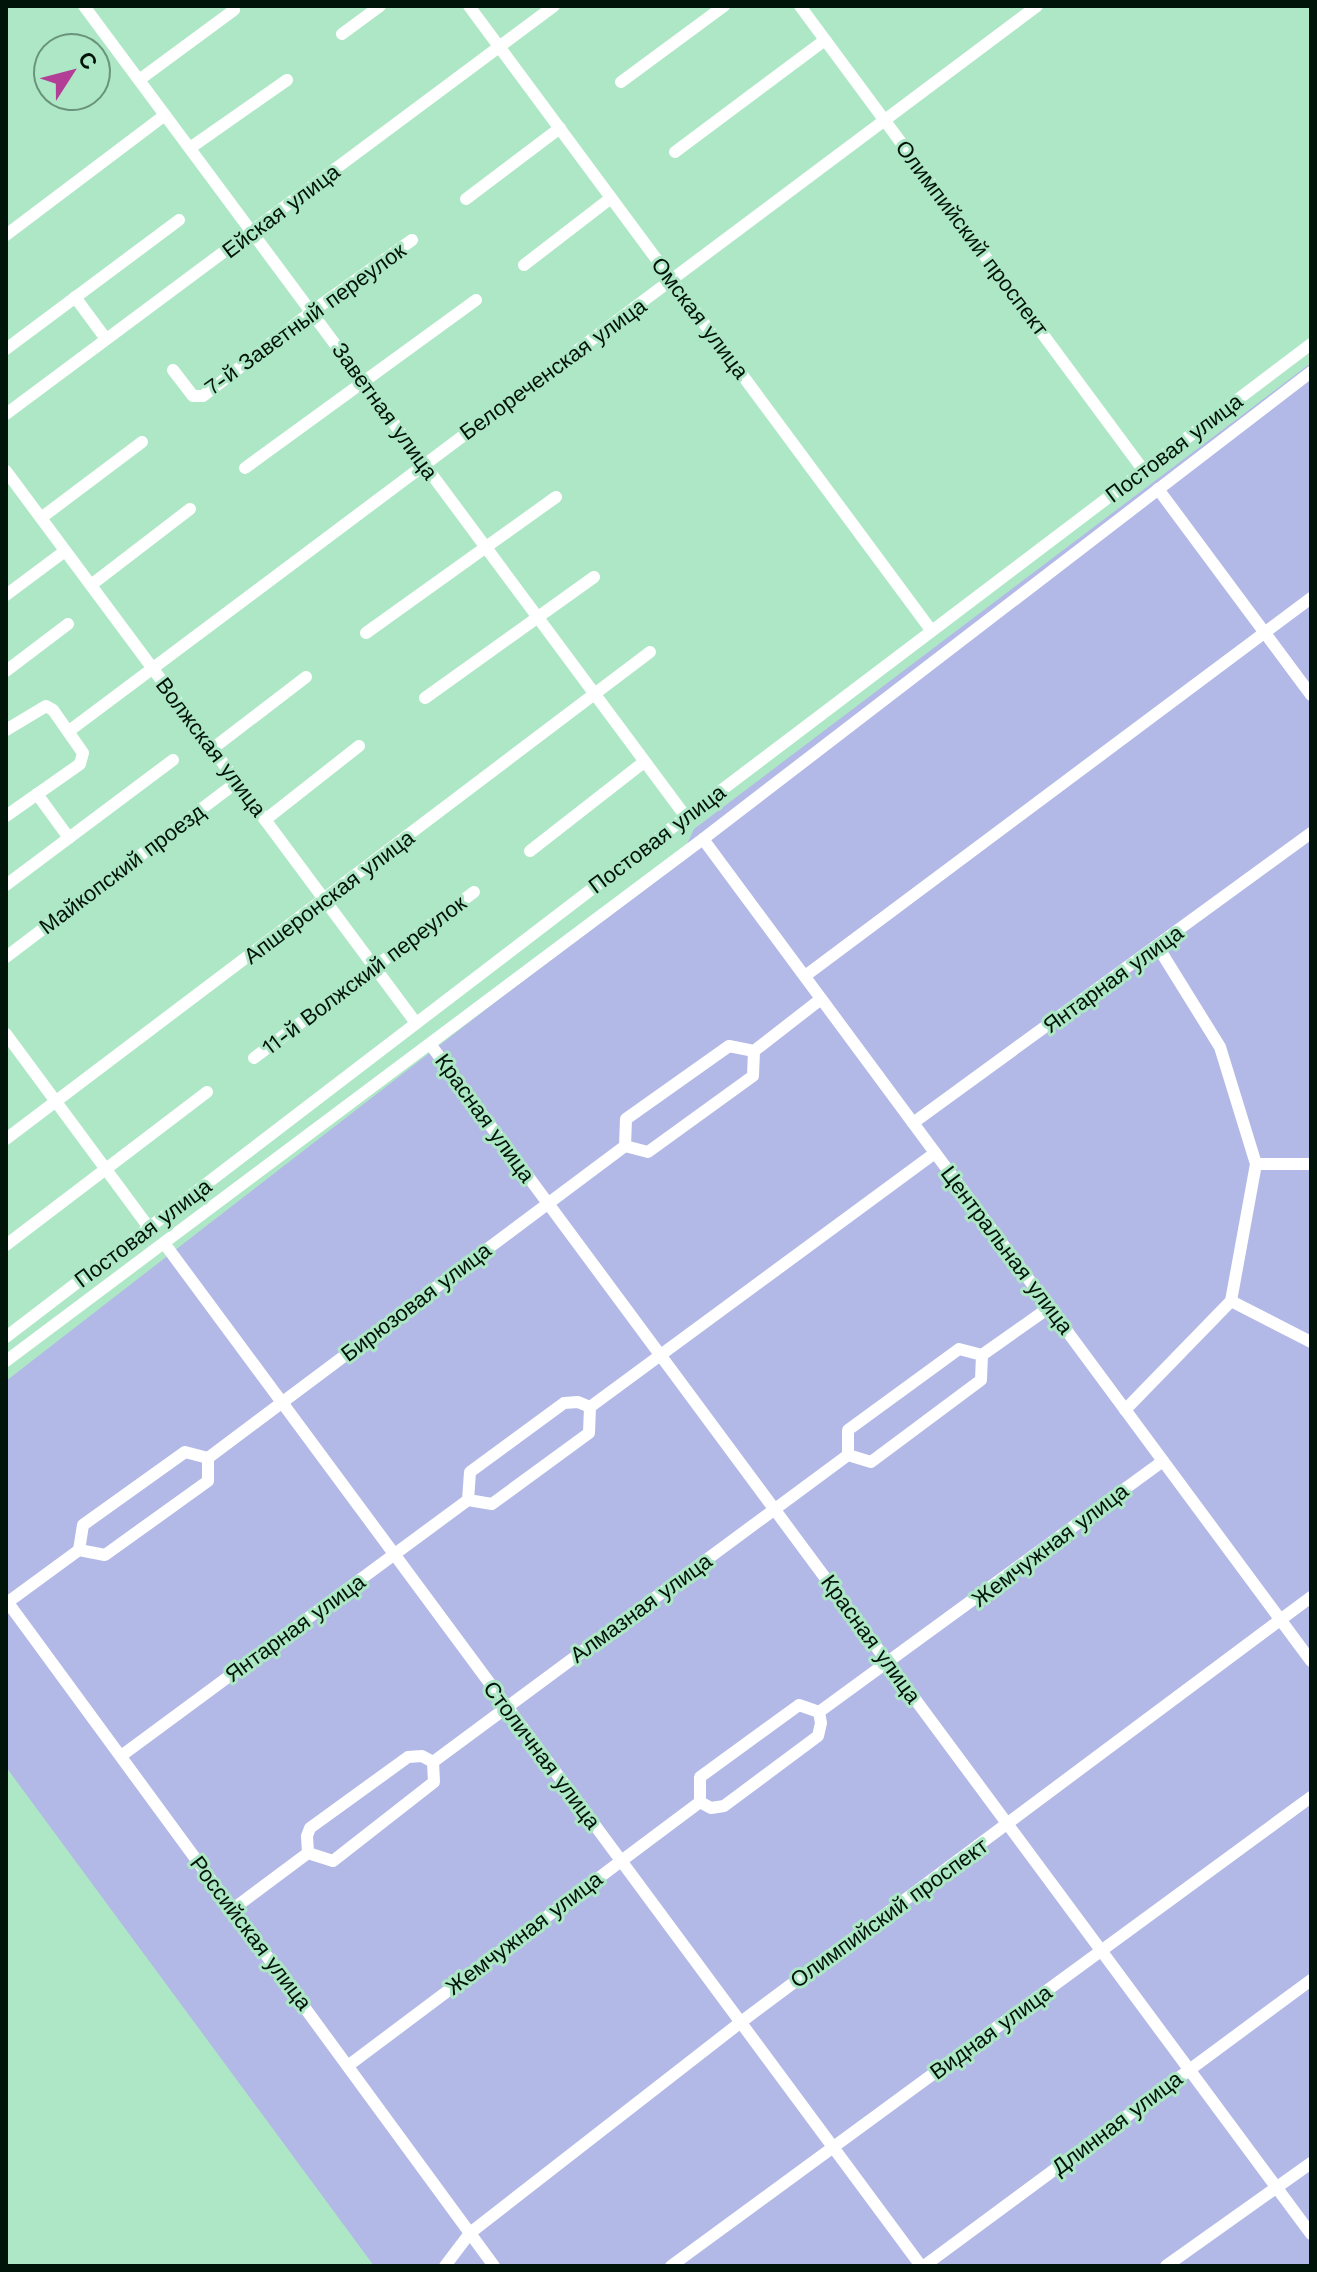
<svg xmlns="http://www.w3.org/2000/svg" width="1317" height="2272" font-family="'Work Sans',sans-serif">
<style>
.grass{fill:#b3b9e6}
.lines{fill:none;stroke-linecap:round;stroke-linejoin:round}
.minor{stroke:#fff;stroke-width:12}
.labels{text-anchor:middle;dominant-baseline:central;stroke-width:6;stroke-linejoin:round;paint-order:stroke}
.street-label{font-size:22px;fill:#011409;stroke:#aee7c6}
</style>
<rect width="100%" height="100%" fill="#aee7c6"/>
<polygon class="grass" points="1311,363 1311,2266 374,2266 6,1767 6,1381 680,859 694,829"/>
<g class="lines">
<g class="minor">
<polyline points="84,6 686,817"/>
<polyline points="469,6 931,630"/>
<polyline points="800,6 1144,471"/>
<polyline points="342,34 380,6"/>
<polyline points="139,80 234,10"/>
<polyline points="621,82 724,6"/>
<polyline points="190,148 287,80"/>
<polyline points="675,152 825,40"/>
<polyline points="466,199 560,128"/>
<polyline points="6,235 165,115"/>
<polyline points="524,265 611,198"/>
<polyline points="75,297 106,339"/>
<polyline points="6,349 179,220"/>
<polyline points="173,370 193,396 203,396 311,312 412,240"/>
<polyline points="6,414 554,6"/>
<polyline points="245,468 476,300"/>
<polyline points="6,471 416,1023"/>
<polyline points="1158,489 1311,695"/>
<polyline points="41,518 142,442"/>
<polyline points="91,585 190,509"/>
<polyline points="6,595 65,551"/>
<polyline points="366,633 556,497"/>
<polyline points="6,671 68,624"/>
<polyline points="425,698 594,577"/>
<polyline points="6,730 46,706 53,710 83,753 80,764 6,816"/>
<polyline points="69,731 1037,6"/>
<polyline points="212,749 306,677"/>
<polyline points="37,794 69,838"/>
<polyline points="265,820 359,746"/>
<polyline points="703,839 1311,1661"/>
<polyline points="530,851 644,762"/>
<polyline points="6,885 173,760"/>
<polyline points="6,957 237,782"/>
<polyline points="805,976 1311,598"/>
<polyline points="6,1034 150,1229"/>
<polyline points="430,1044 1311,2234"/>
<polyline points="254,1058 474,892"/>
<polyline points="913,1123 1311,833"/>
<polyline points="6,1139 650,652"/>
<polyline points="625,1146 648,1152 753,1076 754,1051"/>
<polyline points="1256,1164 1311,1164"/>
<polyline points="164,1243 921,2266"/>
<polyline points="6,1245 207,1092"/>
<polyline points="1231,1301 1311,1342"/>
<polyline points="6,1337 686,817 1311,344"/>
<polyline points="6,1361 703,839 1311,372"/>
<polyline points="1125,1410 1231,1301 1256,1164 1220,1047 1158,947"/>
<polyline points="848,1455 848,1430 959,1349 982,1355"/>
<polyline points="468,1500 492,1504 589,1433 590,1407"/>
<polyline points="79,1550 83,1525 185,1452 208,1458"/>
<polyline points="6,1600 494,2266"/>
<polyline points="8,1602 79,1550 105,1555 208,1481 208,1458 625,1146 626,1119 729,1046 754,1051 821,999"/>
<polyline points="121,1756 468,1500 470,1472 564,1403 578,1402 590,1407 935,1153"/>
<polyline points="700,1802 700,1777 799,1705 819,1712"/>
<polyline points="308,1853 307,1836 310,1828 408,1757 422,1756 433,1762"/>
<polyline points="233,1909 308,1853 333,1861 434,1782 433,1762 848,1455 871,1462 981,1380 982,1355 1050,1307"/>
<polyline points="349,2065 700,1802 711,1808 724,1806 818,1736 821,1723 819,1712 1163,1461"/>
<polyline points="445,2266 470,2233 741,2022 1311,1597"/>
<polyline points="671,2266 1311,1797"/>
<polyline points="924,2266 1311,1980"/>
<polyline points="1166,2266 1311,2163"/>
</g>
</g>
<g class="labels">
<g class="street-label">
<text transform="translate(281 211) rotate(-37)">Ейская улица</text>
<text transform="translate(972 238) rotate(53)">Олимпийский проспект</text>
<text transform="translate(700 318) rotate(53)">Омская улица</text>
<text transform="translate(305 319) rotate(-36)">7-й Заветный переулок</text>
<text transform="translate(553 369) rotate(-36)">Белореченская улица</text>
<text transform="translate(385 411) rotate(54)">Заветная улица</text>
<text transform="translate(1174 448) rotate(-37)">Постовая улица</text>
<text transform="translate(211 747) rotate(53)">Волжская улица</text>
<text transform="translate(657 839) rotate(-37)">Постовая улица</text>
<text transform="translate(122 869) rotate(-37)">Майкопский проезд</text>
<text transform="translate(329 897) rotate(-37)">Апшеронская улица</text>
<text transform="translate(364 975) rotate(-37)">11-й Волжский переулок</text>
<text transform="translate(1113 979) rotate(-36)">Янтарная улица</text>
<text transform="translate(485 1118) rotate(54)">Красная улица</text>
<text transform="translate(143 1233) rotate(-37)">Постовая улица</text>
<text transform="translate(1007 1250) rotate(53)">Центральная улица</text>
<text transform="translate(416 1302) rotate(-37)">Бирюзовая улица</text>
<text transform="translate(1050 1545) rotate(-37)">Жемчужная улица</text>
<text transform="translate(641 1608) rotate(-36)">Алмазная улица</text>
<text transform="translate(295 1628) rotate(-36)">Янтарная улица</text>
<text transform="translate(871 1639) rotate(54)">Красная улица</text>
<text transform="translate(542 1755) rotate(53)">Столичная улица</text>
<text transform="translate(889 1913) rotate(-36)">Олимпийский проспект</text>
<text transform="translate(251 1933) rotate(53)">Российская улица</text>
<text transform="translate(524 1933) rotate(-37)">Жемчужная улица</text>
<text transform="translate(991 2032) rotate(-36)">Видная улица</text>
<text transform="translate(1117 2123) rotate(-37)">Длинная улица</text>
</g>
</g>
<rect width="1317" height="2272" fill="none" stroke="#011409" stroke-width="16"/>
<g transform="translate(72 72) rotate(54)"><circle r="38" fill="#aee7c6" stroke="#69937a" stroke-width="2"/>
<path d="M0-6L14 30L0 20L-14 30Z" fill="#b33e95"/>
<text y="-12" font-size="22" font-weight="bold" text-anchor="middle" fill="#011409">С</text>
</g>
</svg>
